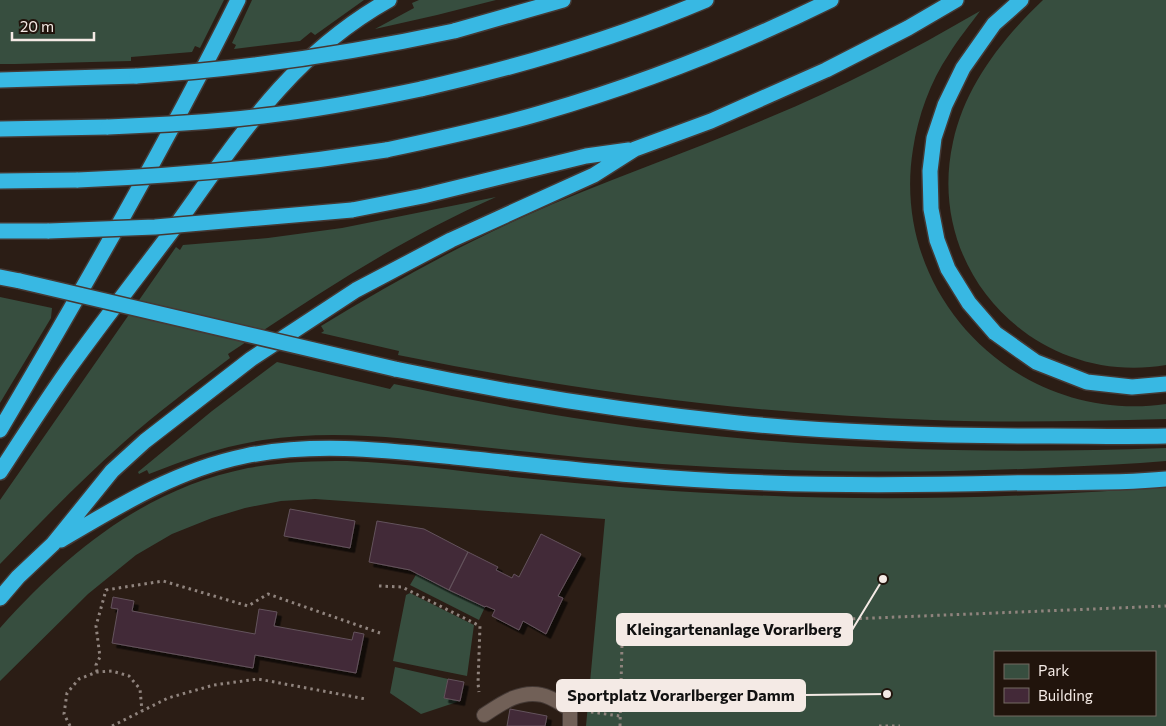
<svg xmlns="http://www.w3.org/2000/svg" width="1166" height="726" viewBox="0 0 1166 726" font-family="Commissioner,sans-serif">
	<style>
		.green { fill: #374e3f; fill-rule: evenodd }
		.building { fill: #432938; stroke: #63535c; filter: url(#shadow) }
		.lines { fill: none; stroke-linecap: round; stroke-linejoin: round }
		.service-casing { stroke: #443935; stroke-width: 16 }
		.motorway-casing { stroke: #443935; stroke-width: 18 }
		.path { stroke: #90847e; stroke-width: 3; stroke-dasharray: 2.5 4; stroke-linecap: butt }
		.service { stroke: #716057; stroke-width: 14 }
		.motorway { stroke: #38b8e3; stroke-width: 15 }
		.motorway-bridge-casing { stroke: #443935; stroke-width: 18; stroke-linecap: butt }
		.motorway-bridge { stroke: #38b8e3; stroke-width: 15 }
		.leader { fill: none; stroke: #f4eae5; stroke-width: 2 }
		.callout-dot { fill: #f4eae5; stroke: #21140c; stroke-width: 2 }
		.callout { fill: #f4eae5; stroke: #f4eae5; stroke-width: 2 }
		.callout-label { font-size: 16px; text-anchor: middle; font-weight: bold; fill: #111 }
	</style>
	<defs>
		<filter id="shadow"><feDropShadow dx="4.5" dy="4.5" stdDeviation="0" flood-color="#0009"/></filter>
	</defs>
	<rect width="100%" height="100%" fill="#2b1d15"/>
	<path class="green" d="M 0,0 L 224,0 L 200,48 L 195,46 L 192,52 L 131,57 L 131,61 L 15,64 L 0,64 Z
		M 252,0 L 364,0 L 315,35 L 311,32 L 300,41 L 234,49 L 236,45 L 232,43 Z
		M 419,0 L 496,0 L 437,15 L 375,29 L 414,8 L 412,3 Z
		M 1043,0 L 1166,0 L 1166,365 C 1036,387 924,272 953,142 C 965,86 1002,39 1043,0 Z
		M 980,11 C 970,25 958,39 949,54 C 930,82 918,116 913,149 C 889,297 1019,425 1166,404 L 1166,419 C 1088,421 1011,423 933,420 C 753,414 575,391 398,355 L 399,351 L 321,333 L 324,331 L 321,326 C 386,286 453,249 523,217 C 603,181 687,153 768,118 C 841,88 911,51 980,11 Z
		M 496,197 C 400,239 314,296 228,354 L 230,358 C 194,385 157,413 123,443 C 80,481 40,523 0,564 L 0,500 L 176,247 L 180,250 L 183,245 L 268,238 L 342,228 Z
		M 0,297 L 52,308 L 51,318 L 0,403 Z
		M 277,362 L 390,389 L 394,384 C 460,398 527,411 594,421 C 783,449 975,455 1166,448 L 1166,461 C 1132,464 1098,465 1063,467 C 929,474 796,473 662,464 C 599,460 536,453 473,446 C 403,438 333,429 263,440 C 223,446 186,459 149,474 L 147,470 L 139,474 L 138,472 L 212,411 Z
		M 347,461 C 406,463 465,472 523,478 C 592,485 660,491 729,494 C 875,502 1021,498 1166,487 L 1166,726 L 586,726 L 605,519 L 315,499 L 281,501 L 245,508 L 212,518 L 172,534 L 136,555 L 88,594 L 0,681 L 0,628 C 69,551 145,489 248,468 C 281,462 314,461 347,461 ZM 995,652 L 1155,652 L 1155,715 L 995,715 Z
		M 417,573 L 485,607 L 479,620 L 410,585 Z
		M 410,593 L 474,625 L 467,676 L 393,661 L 406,595 Z
		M 395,667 L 448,679 L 444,698 L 460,701 L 421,714 L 390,693 Z"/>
	<path class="building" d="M 290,509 L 355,521 L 350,548 L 284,536 Z
		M 377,521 L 424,529 L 468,552 L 449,590 L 410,570 L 369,562 Z
		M 541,534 L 581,554 L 558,596 L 563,598 L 546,634 L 523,621 L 519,630 L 492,616 L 495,610 L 486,606 L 485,607 L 449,590 L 468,552 L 498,567 L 496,570 L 512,578 L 514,574 L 519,577 Z
		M 113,597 L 134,601 L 132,611 L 255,634 L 259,609 L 277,612 L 274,626 L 352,640 L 354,632 L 364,634 L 356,673 L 255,655 L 253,668 L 112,643 L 118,609 L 111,608 Z
		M 448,679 L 464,682 L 460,701 L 444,698 Z
		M 510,709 L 547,716 L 545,726 L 507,726 Z"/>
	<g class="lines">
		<defs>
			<path id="service" d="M 484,715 C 502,703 520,690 542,695 C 552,697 562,705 570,709 L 570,726"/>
			<path id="motorway" d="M 1021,0 L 994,24 L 963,68 L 945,105 L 934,138 L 930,171 L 931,209 L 937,240 L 948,269 L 969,303 L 995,333 L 1036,362 L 1087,382 L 1132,387 L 1166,384
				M 454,31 L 563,0
				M 0,80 L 137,76
				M 421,89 C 518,67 614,39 706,0
				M 0,129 L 108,127
				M 386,150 C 438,139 490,128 541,113 C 641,84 738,46 831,0
				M 0,181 L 78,180
				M 352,210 L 423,196 L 586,156 L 629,150
				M 0,231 L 49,231
				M 0,277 L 20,281
				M 395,369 C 508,393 622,411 738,423 C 841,433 945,436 1049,436 C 1088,436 1127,437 1166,436
				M 0,430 C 83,289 165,147 238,0
				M 0,472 C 22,438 44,404 67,371 C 100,325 135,280 169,235 C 235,144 287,57 389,0
				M 61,540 C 120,505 177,470 245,456 C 314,442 384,450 454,457 C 514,463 574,470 634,475 C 758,486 883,486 1008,483 C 1060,482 1114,484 1166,479
				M 0,598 L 18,577 L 53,544 L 112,471 L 145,441 L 251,359 L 356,290 L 451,240 L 594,175 L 635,149 L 711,121 L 826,70 L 908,28 L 956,0"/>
		</defs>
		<use href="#service" class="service-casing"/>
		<use href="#motorway" class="motorway-casing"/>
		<path class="path" d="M 379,586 L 402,587 L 480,626 L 478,683 L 479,692
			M 97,672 L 96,665 L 100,657 L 96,626 L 106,590 L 163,581 L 248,606 L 268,594 L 380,633
			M 591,712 L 620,716
			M 70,726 L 64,714 L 67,693 L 79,679 L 97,672 L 112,671 L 129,676 L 140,689 L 142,711
			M 112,726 L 168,698 L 214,685 L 258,679 L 366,699
			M 620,726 L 622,644 L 627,631 L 638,622 L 824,620 L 1166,606
			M 879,726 L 900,726"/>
		<use href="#service" class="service"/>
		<use href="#motorway" class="motorway"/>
		<defs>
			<path id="motorway-bridge" d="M 137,76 C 246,69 347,54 454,31
				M 108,127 C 160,125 212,122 263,116 C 316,110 369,100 421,89
				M 78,180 C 181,176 283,166 386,150
				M 49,231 L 155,227 L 352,210
				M 20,281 L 395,369"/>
		</defs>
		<use href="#motorway-bridge" class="motorway-bridge-casing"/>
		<use href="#motorway-bridge" class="motorway-bridge"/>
	</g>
	<path class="leader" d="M883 579L852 630M887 694L805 695"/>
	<g class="callout-dot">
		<circle cx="883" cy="579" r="5"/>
		<circle cx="887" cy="694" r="5"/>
	</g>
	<g class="callout">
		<rect x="617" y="614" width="235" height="31" rx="5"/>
		<rect x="557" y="680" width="248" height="31" rx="5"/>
	</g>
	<g class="callout-label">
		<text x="734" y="635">Kleingartenanlage Vorarlberg</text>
		<text x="681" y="701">Sportplatz Vorarlberger Damm</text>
	</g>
	<rect x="994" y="651" width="162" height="65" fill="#21140c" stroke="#756a63"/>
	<rect x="1004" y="664" width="25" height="15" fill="#374e3f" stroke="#756a63"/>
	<text x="1038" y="676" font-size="15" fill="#f4eae5">Park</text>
	<rect x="1004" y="688" width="25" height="15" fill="#432938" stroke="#756a63"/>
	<text x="1038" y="701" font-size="15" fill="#f4eae5">Building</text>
	<path d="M12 32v8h82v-8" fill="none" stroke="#f4eae5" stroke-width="2.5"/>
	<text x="20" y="32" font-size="15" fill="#f4eae5" stroke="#21140c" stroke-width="4" paint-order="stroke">20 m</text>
</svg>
